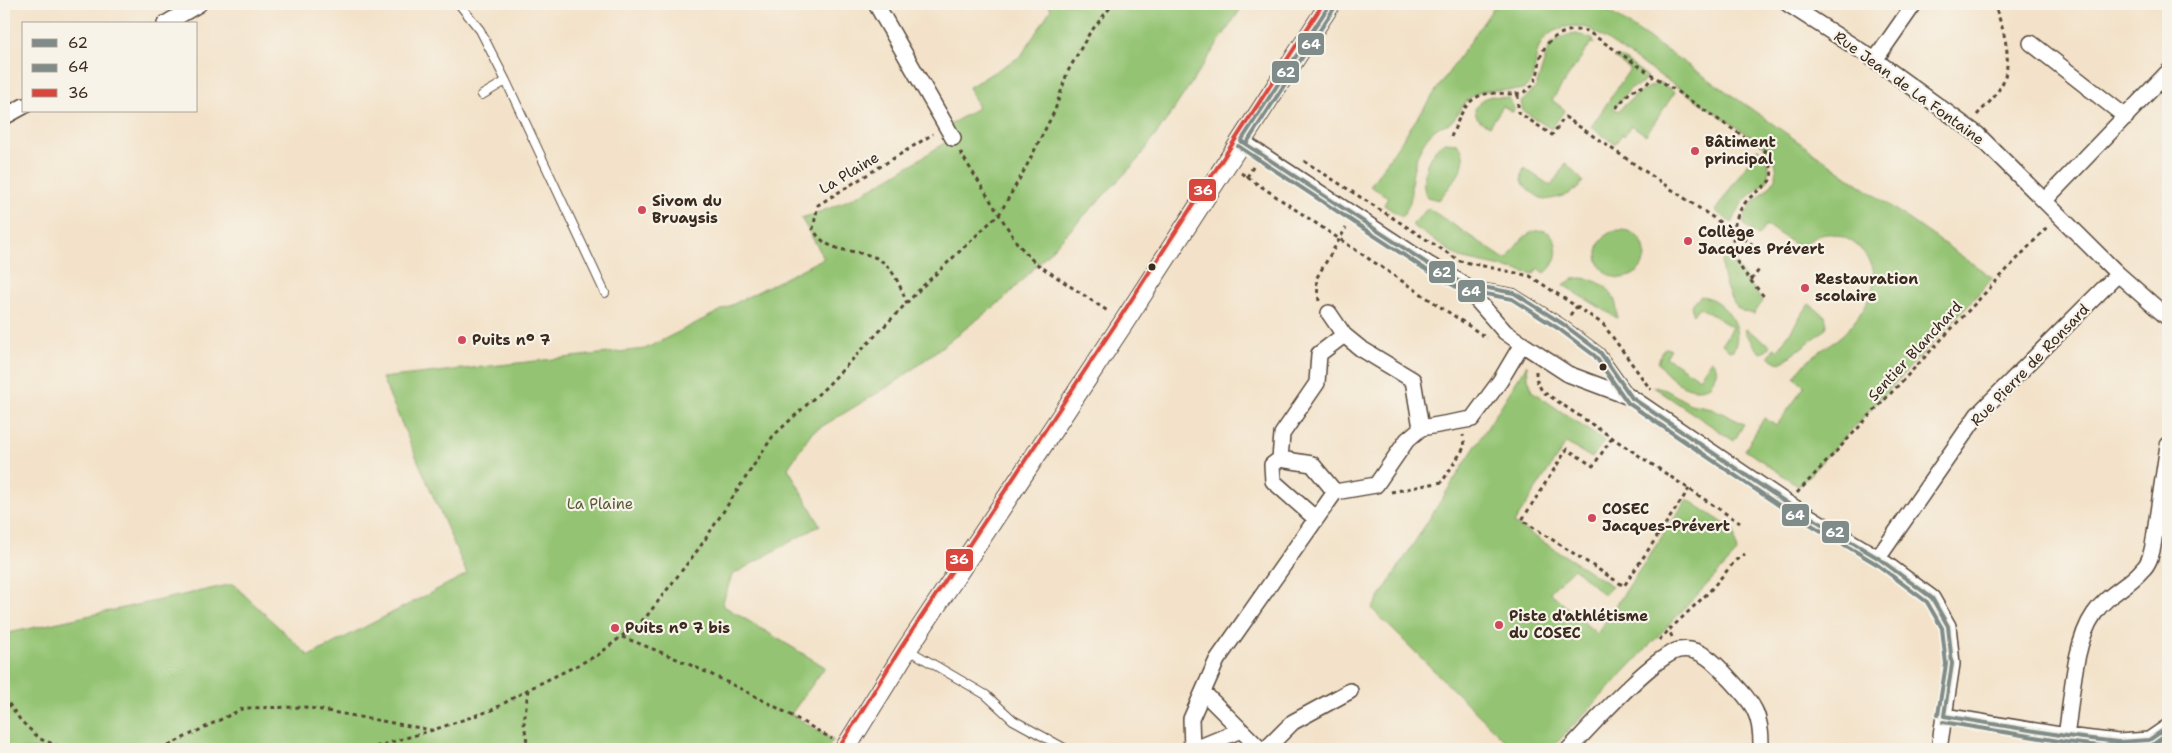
<svg xmlns="http://www.w3.org/2000/svg" width="2172" height="753" viewBox="0 0 2172 753" font-family="'Shantell Sans',sans-serif">
	<style>
		.green { fill: #94c473; stroke: #687748 }
		.lines { fill: none; stroke-linecap: round; stroke-linejoin: round }
		.lane-casing { stroke: #574638; stroke-width: 10 }
		.street-casing { stroke: #574638; stroke-width: 18 }
		.secondary-casing { stroke: #574638; stroke-width: 22 }
		.path { stroke: #574638; stroke-width: 3; stroke-dasharray: 4 4; stroke-linecap: butt }
		.lane { stroke: #fff; stroke-width: 8 }
		.street { stroke: #fff; stroke-width: 15 }
		.secondary { stroke: #fff; stroke-width: 20 }
		.bus-1-casing { stroke: #f7f3e8; stroke-width: 8 }
		.bus-2-casing { stroke: #f7f3e8; stroke-width: 8 }
		.bus-3-casing { stroke: #f7f3e8; stroke-width: 8 }
		.bus-1 { stroke: #808c89; stroke-width: 4 }
		.bus-2 { stroke: #808c89; stroke-width: 4 }
		.bus-3 { stroke: #d9463e; stroke-width: 4 }
		.poi-dot { fill: #d1495b; stroke: #f7f3e8; stroke-width: 2 }
		.bus-dot { fill: #3b2a1e; stroke: #f7f3e8; stroke-width: 2 }
		.labels { text-anchor: middle; dominant-baseline: central; stroke-width: 4.5; stroke-linejoin: round; paint-order: stroke }
		.street-label { font-size: 15px; fill: #3b2a1e; stroke: #f7f3e8 }
		.poi-label { font-size: 15px; font-weight: bold; fill: #3b2a1e; stroke: #f7f3e8; text-anchor: start }
		.park-label { font-size: 15px; fill: #565838; stroke: #f7f3e8 }
		.line-badge { stroke: #f7f3e8; stroke-width: 2 }
		.badge-label { font-size: 14px; text-anchor: middle; font-weight: bold; fill: #fff }
	</style>
	<rect width="100%" height="100%" fill="#f7f3e8"/>
	<filter id="ink" filterUnits="userSpaceOnUse"><feTurbulence type="fractalNoise" baseFrequency=".02" numOctaves="2"/><feDisplacementMap in="SourceGraphic" scale="10" xChannelSelector="R" yChannelSelector="G"/><feConvolveMatrix kernelMatrix="1 2 1 2 8 2 1 2 1" color-interpolation-filters="sRGB"/></filter>
	<filter id="wash" filterUnits="userSpaceOnUse"><feTurbulence type="fractalNoise" baseFrequency=".0096" numOctaves="4" result="noise"/><feDisplacementMap in="SourceGraphic" scale="20" xChannelSelector="R" yChannelSelector="G"/><feGaussianBlur stdDeviation="1.12" result="paint"/><feColorMatrix in="noise" values="0 0 0 0 0 0 0 0 0 0 0 0 0 0 0 0 0 1.4 0 .05"/><feComposite in="paint" operator="in"/></filter>
	<g filter="url(#wash)">
		<rect width="100%" height="100%" fill="#f3e2c9"/>
		<path class="green" d="M 1048,4 L 1244,4 L 1168,118 L 1136,162 L 1004,299 L 896,382 L 811,433 L 788,468 L 820,525 L 732,575 L 722,605 L 825,667 L 791,714 L 833,740 L 827,749 L 4,749 L 4,634 L 233,584 L 309,656 L 467,574 L 382,378 L 645,349 L 824,258 L 801,218 C 857,202 904,169 952,138 L 947,126 L 978,108 L 969,87 L 1021,56 L 1051,9 Z
			M 1496,4 L 1598,4 L 1720,87 L 1993,278 L 1799,486 L 1745,450 L 1764,418 L 1777,425 L 1805,386 L 1794,378 C 1808,355 1824,351 1842,335 C 1859,319 1884,285 1870,261 C 1861,248 1853,240 1838,235 C 1823,231 1811,238 1800,248 L 1766,225 L 1758,236 L 1744,225 C 1741,191 1804,189 1762,144 L 1592,30 C 1573,21 1545,28 1538,50 C 1534,62 1537,75 1527,86 C 1518,96 1489,83 1470,98 C 1462,104 1458,115 1451,122 C 1447,125 1441,125 1437,128 C 1422,138 1414,161 1412,178 C 1409,199 1415,197 1402,217 L 1384,205 L 1388,197 L 1370,186 Z
			M 1577,34 L 1593,39 L 1594,44 L 1591,43 L 1552,100 L 1565,110 L 1551,129 L 1523,111 L 1521,102 L 1536,87 L 1550,44 L 1567,35 Z
			M 1617,57 L 1622,58 L 1646,75 L 1642,84 L 1631,88 L 1614,108 L 1618,111 L 1637,94 L 1659,82 L 1675,92 L 1646,135 L 1631,125 L 1624,136 L 1622,134 L 1615,144 L 1591,127 L 1630,69 L 1614,58 Z
			M 1491,96 L 1509,98 L 1514,108 L 1513,112 L 1503,106 L 1490,126 C 1481,122 1475,119 1475,109 L 1483,99 Z
			M 1445,142 L 1457,143 C 1475,163 1452,182 1439,200 L 1427,197 C 1418,181 1428,150 1445,142 Z
			M 1758,148 L 1768,163 L 1769,170 L 1766,182 L 1743,201 L 1732,223 L 1715,211 Z
			M 1566,163 L 1583,181 C 1574,195 1559,198 1544,200 C 1531,192 1516,185 1524,168 L 1551,186 Z
			M 1428,208 L 1506,260 C 1513,252 1519,239 1529,234 C 1555,218 1567,257 1545,273 L 1538,268 L 1534,274 L 1460,258 L 1412,225 Z
			M1597 254a24 24 0 1 1 48 0a24 24 0 1 1-48 0Z
			M 1727,256 L 1730,257 L 1763,301 L 1754,314 C 1749,313 1743,312 1739,309 C 1729,301 1720,273 1722,261 Z
			M 1582,278 C 1605,281 1618,294 1617,318 L 1563,285 L 1573,279 Z
			M 1701,296 C 1723,298 1746,329 1733,350 L 1729,351 L 1722,344 L 1732,327 L 1699,307 L 1693,315 L 1691,305 Z
			M 1809,304 L 1825,316 L 1827,325 L 1825,330 L 1781,363 L 1776,362 L 1769,356 L 1774,348 L 1778,350 Z
			M 1746,329 L 1770,345 L 1766,351 L 1760,353 L 1745,333 Z
			M 1665,348 L 1671,349 L 1666,357 L 1699,378 L 1711,360 L 1715,364 L 1717,371 L 1710,386 C 1690,396 1669,379 1658,363 L 1661,353 Z
			M 1527,365 L 1528,378 L 1533,392 L 1604,441 L 1592,458 L 1566,443 L 1514,523 L 1612,586 L 1604,595 L 1574,568 L 1550,592 L 1597,634 L 1687,499 L 1734,530 L 1737,553 L 1551,749 L 1513,749 L 1372,609 Z
			M 1652,386 L 1666,390 L 1690,404 L 1712,408 L 1744,424 L 1734,441 Z"/>
	</g>
	<g filter="url(#ink)">
		<g class="lines">
			<defs>
				<path id="lane" d="M 459,4 L 480,30 L 506,81 L 482,95
					M 506,81 L 605,293
					M 1464,284 L 1514,293 L 1563,324 L 1600,352 L 1630,394
					M 907,649 L 986,695 L 1013,720 L 1066,749"/>
				<path id="street" d="M 876,4 L 953,138
					M 1788,4 L 1875,60 L 1977,134 L 2118,274 L 2168,318
					M 165,24 L 199,4
					M 2031,43 L 2126,117
					M 1875,60 L 1914,4
					M 4,117 L 24,106
					M 1241,141 L 1428,264 L 1462,283 L 1505,332 L 1522,344 L 1568,374 L 1632,398 L 1787,503 L 1878,558 L 1932,598 L 1948,626 L 1952,664 L 1939,749
					M 2045,200 L 2168,72
					M 1329,313 L 1344,335 L 1360,348 L 1413,380 L 1421,428
					M 1280,459 L 1282,434 L 1317,383 L 1319,354 L 1344,335
					M 1316,519 L 1273,481 L 1272,465 L 1280,459 L 1312,464 L 1335,492
					M 1878,558 L 1978,414 L 2118,274
					M 1203,692 L 1260,749
					M 1944,716 L 2066,736 L 2118,742 L 2149,740 L 2168,727
					M 2066,736 C 2072,700 2073,644 2094,614 C 2107,594 2128,587 2142,570 C 2149,564 2151,555 2153,546 L 2168,445
					M 1192,749 L 1191,719 L 1217,660 L 1335,492 L 1376,485 L 1407,440 L 1421,428 L 1472,419 L 1500,381 L 1522,344
					M 1195,749 L 1241,730
					M 1266,749 L 1293,722 L 1350,691
					M 1569,749 C 1589,728 1653,656 1679,650 C 1701,646 1717,665 1730,679 C 1753,704 1762,713 1761,749"/>
				<path id="secondary" d="M 845,749 L 907,649 L 1124,322 L 1330,4"/>
			</defs>
			<use href="#lane" class="lane-casing"/>
			<use href="#street" class="street-casing"/>
			<use href="#secondary" class="secondary-casing"/>
			<path class="path" d="M 1518,95 L 1518,112 L 1552,135 L 1565,117 L 1752,244
				M 1616,108 L 1631,91 L 1646,85 L 1654,75
				M 1977,115 C 1984,107 1993,100 1998,91 C 2016,65 2004,30 1994,4
				M 1451,137 C 1455,128 1459,117 1464,109 C 1485,79 1513,104 1530,88 C 1539,79 1538,67 1541,56 C 1547,36 1568,27 1587,31 L 1765,151 C 1782,188 1763,181 1745,203 C 1737,213 1733,227 1733,239 C 1733,245 1732,253 1735,258 C 1742,272 1755,285 1765,298
				M 960,152 L 1017,243 L 1034,262 L 1109,312
				M 1304,161 L 1460,261 L 1530,276 L 1603,324 L 1651,390
				M 1241,173 L 1487,338
				M 1247,177 L 1253,167
				M 1751,280 L 1759,270
				M 1319,301 L 1316,279 L 1346,228
				M 907,304 C 901,288 892,263 874,257 C 851,248 827,254 813,229 L 818,205 L 933,134
				M 1570,315 L 1578,305
				M 1536,371 L 1536,379 L 1542,391 L 1740,523
				M 1612,438 L 1593,466 L 1567,449 L 1522,520 L 1624,586 L 1689,489
				M 1391,492 L 1442,482 L 1465,446 L 1463,435
				M 1797,493 L 2048,226
				M 622,637 C 695,664 765,699 832,739
				M 1672,637 L 1669,630 L 1708,593 L 1736,560 L 1745,554
				M 1659,640 L 1669,630
				M 4,697 L 21,721 L 40,739 L 67,749
				M 161,749 L 244,708 L 305,707 L 431,730
				M 368,749 L 433,730 L 492,710 L 529,689 L 598,655 L 646,617 L 700,547 L 773,436 L 827,386 L 922,287 L 1000,213 L 1025,169 L 1055,110 L 1067,73 L 1089,34 L 1113,4
				M 528,749 L 524,723 L 528,690"/>
			<use href="#lane" class="lane"/>
			<use href="#street" class="street"/>
			<use href="#secondary" class="secondary"/>
			<defs>
				<path id="bus-1" d="M 1241,141 L 1428,264 L 1462,283 L 1514,293 L 1563,324 L 1600,352 L 1632,398 L 1787,503 L 1878,558 L 1932,598 L 1948,626 L 1952,664 L 1944,716
					M 1241,141 L 1330,4
					M 1944,716 L 2066,736 L 2118,742 L 2149,740 L 2168,727"/>
				<path id="bus-2" d="M 1246,144 L 1335,7
					M 1238,146 L 1425,269 L 1460,289 L 1512,299 L 1559,329 L 1595,356 L 1628,403 L 1783,508 L 1875,563 L 1927,602 L 1942,628 L 1946,664 L 1938,715
					M 1943,722 L 2065,742 L 2118,748 L 2151,746 L 2168,734"/>
				<path id="bus-3" d="M 840,746 L 902,646 L 1119,319 L 1323,4"/>
			</defs>
			<use href="#bus-1" class="bus-1-casing"/>
			<use href="#bus-2" class="bus-2-casing"/>
			<use href="#bus-3" class="bus-3-casing"/>
			<use href="#bus-1" class="bus-1"/>
			<use href="#bus-2" class="bus-2"/>
			<use href="#bus-3" class="bus-3"/>
		</g>
	</g>
	<g class="poi-dot">
		<circle cx="1695" cy="151" r="5"/>
		<circle cx="642" cy="210" r="5"/>
		<circle cx="1688" cy="241" r="5"/>
		<circle cx="1805" cy="288" r="5"/>
		<circle cx="462" cy="340" r="5"/>
		<circle cx="1592" cy="518" r="5"/>
		<circle cx="1499" cy="625" r="5"/>
		<circle cx="615" cy="628" r="5"/>
	</g>
	<g class="bus-dot">
		<circle cx="1152" cy="267" r="4.5"/>
		<circle cx="1603" cy="367" r="4.5"/>
	</g>
	<g class="labels">
		<g class="street-label">
			<text transform="translate(1909 88) rotate(36)">Rue Jean de La Fontaine</text>
			<text transform="translate(849 173) rotate(-31)">La Plaine</text>
			<text transform="translate(1915 351) rotate(-47)">Sentier Blanchard</text>
			<text transform="translate(2030 365) rotate(-46)">Rue Pierre de Ronsard</text>
		</g>
		<g class="poi-label">
			<text x="1705" y="142">Bâtiment<tspan x="1705" dy="17">principal</tspan></text>
			<text x="652" y="201">Sivom du<tspan x="652" dy="17">Bruaysis</tspan></text>
			<text x="1698" y="232">Collège<tspan x="1698" dy="17">Jacques Prévert</tspan></text>
			<text x="1815" y="279">Restauration<tspan x="1815" dy="17">scolaire</tspan></text>
			<text x="472" y="340">Puits n° 7</text>
			<text x="1602" y="509">COSEC<tspan x="1602" dy="17">Jacques-Prévert</tspan></text>
			<text x="1509" y="616">Piste d'athlétisme<tspan x="1509" dy="17">du COSEC</tspan></text>
			<text x="625" y="628">Puits n° 7 bis</text>
		</g>
		<g class="park-label">
			<text x="600" y="504">La Plaine</text>
		</g>
	</g>
	<g class="line-badge">
		<rect x="1297" y="32" width="28" height="24" rx="5" fill="#808c89"/>
		<rect x="1271" y="60" width="29" height="24" rx="5" fill="#808c89"/>
		<rect x="1188" y="178" width="29" height="24" rx="5" fill="#d9463e"/>
		<rect x="1428" y="260" width="28" height="24" rx="5" fill="#808c89"/>
		<rect x="1457" y="279" width="29" height="24" rx="5" fill="#808c89"/>
		<rect x="1781" y="503" width="29" height="24" rx="5" fill="#808c89"/>
		<rect x="1821" y="520" width="29" height="24" rx="5" fill="#808c89"/>
		<rect x="945" y="548" width="29" height="24" rx="5" fill="#d9463e"/>
	</g>
	<g class="badge-label">
		<text x="1311" y="49">64</text>
		<text x="1286" y="77">62</text>
		<text x="1203" y="195">36</text>
		<text x="1442" y="277">62</text>
		<text x="1471" y="296">64</text>
		<text x="1795" y="520">64</text>
		<text x="1835" y="537">62</text>
		<text x="959" y="564">36</text>
	</g>
	<rect width="2172" height="753" fill="none" stroke="#f7f3e8" stroke-width="20"/>
	<rect x="22" y="22" width="175" height="90" fill="#f7f3e8" stroke="#aca397"/>
	<rect x="32" y="39" width="25" height="8" fill="#808c89" stroke="#aca397"/>
	<text x="68" y="48" font-size="15" fill="#3b2a1e">62</text>
	<rect x="32" y="64" width="25" height="8" fill="#808c89" stroke="#aca397"/>
	<text x="68" y="72" font-size="15" fill="#3b2a1e">64</text>
	<rect x="32" y="89" width="25" height="8" fill="#d9463e" stroke="#aca397"/>
	<text x="68" y="98" font-size="15" fill="#3b2a1e">36</text>
</svg>
